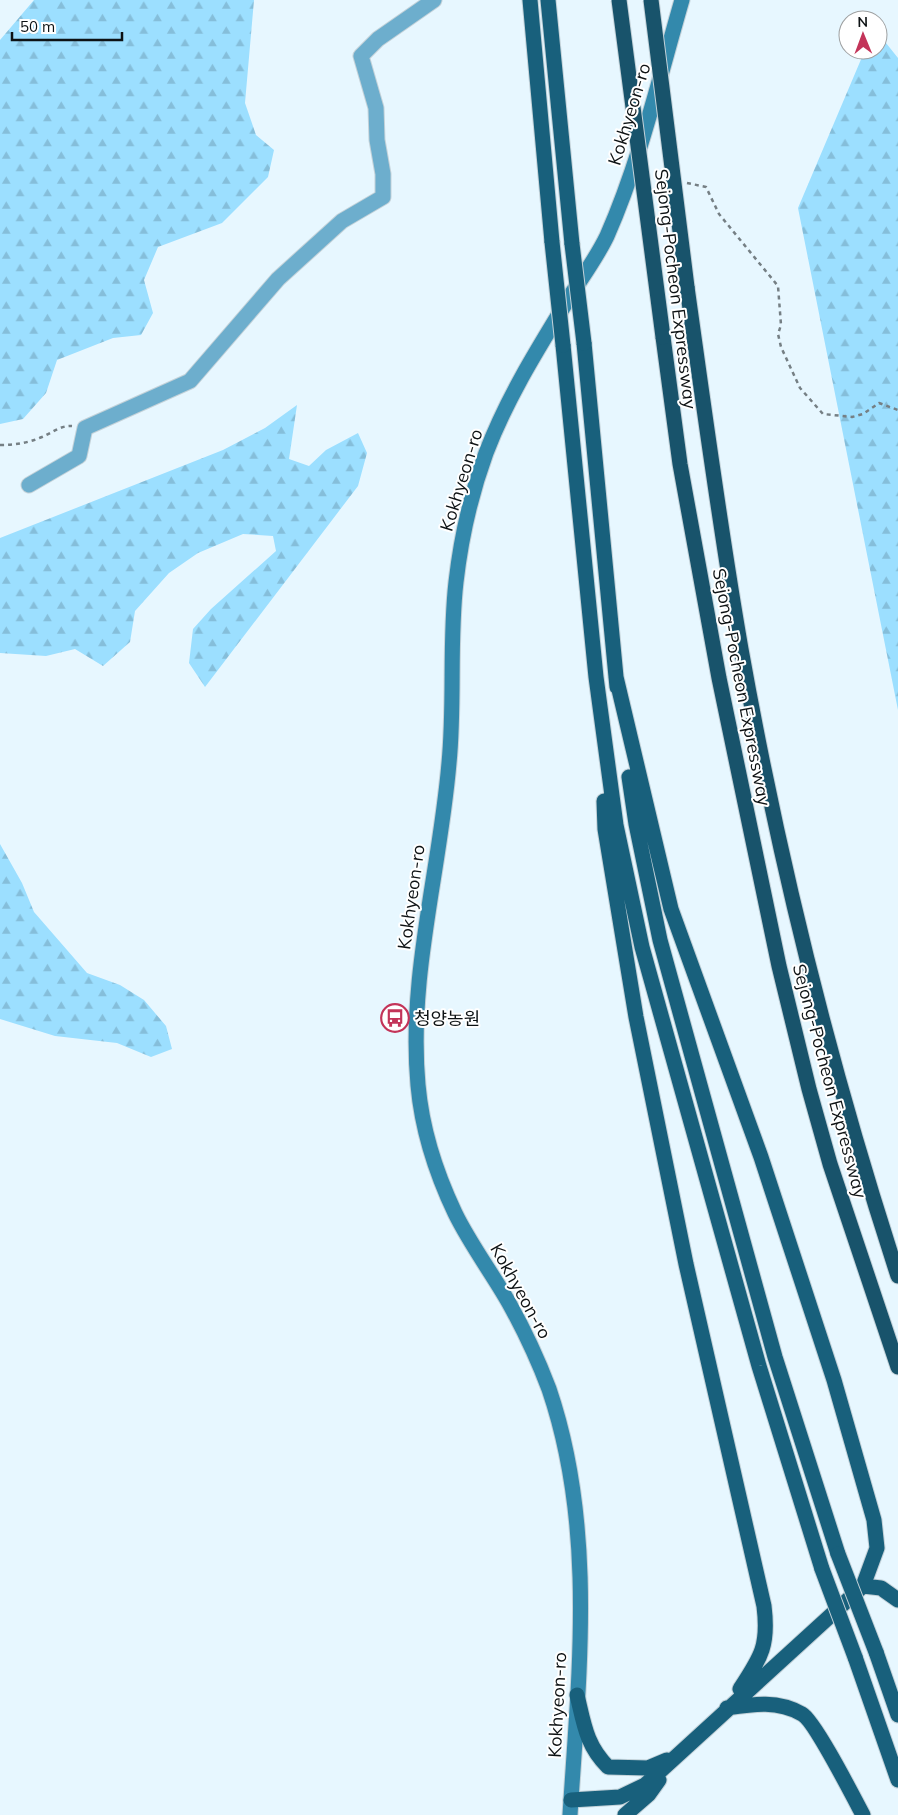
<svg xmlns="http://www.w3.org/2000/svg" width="898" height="1815" viewBox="0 0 898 1815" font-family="Mulish,'Noto Sans KR',sans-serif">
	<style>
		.forest { fill: url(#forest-firs) }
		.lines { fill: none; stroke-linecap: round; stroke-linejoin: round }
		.minor-casing { stroke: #c4d2d9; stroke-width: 17 }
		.secondary-casing { stroke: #c4d2d9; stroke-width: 17 }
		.trunk-casing { stroke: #c4d2d9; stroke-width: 17 }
		.motorway-casing { stroke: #c4d2d9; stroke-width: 17 }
		.path { stroke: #757f84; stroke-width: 2.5; stroke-dasharray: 4 4; stroke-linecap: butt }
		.minor { stroke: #6daecd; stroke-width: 15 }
		.secondary { stroke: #3389ac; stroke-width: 15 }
		.trunk { stroke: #18607c; stroke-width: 15 }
		.motorway { stroke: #18536b; stroke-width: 15 }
		.trunk-bridge-casing { stroke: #c4d2d9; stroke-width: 17; stroke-linecap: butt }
		.motorway-bridge-casing { stroke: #c4d2d9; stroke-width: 17; stroke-linecap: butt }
		.trunk-bridge { stroke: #18607c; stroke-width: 15 }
		.motorway-bridge { stroke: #18536b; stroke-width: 15 }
		.labels { text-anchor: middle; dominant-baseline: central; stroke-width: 4; stroke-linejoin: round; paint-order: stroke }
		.street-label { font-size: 18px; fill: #0d1214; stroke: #fff }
		.poi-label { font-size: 18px; fill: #0d1214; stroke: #fff; text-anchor: start }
	</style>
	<defs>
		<pattern id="forest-firs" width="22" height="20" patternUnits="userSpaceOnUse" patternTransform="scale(1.25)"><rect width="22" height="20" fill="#9cdfff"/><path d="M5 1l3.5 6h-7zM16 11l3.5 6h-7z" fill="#85beda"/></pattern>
	</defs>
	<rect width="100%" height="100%" fill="#e7f7ff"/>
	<path class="forest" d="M 34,0 L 254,0 L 245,103 L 256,135 L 274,150 L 268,177 L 222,223 L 158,247 L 144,280 L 153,313 L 141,335 L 113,338 L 57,360 L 46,393 L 23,419 L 0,424 L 0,40 Z
		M 878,33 L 898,58 L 898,710 L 798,208 L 865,50 L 878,50 Z
		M 297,405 L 289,459 L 309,466 L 326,450 L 358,433 L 367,453 L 358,486 L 205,687 L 189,663 L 193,629 L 211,609 L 276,551 L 273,536 L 243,534 L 198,553 L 169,573 L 135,611 L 130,642 L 103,666 L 75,649 L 46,656 L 0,653 L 0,538 L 223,450 L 265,428 Z
		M 0,844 L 22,883 L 34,912 L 87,973 L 120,985 L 144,1000 L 166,1026 L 172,1049 L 151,1057 L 117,1043 L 55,1036 L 0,1019 Z"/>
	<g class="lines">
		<defs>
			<path id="minor" d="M 29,485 L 79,456 L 85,428 L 190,381 L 278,279 L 342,221 L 383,197 L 383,174 L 377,140 L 376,108 L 361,56 L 378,39 L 434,0"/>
			<path id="secondary" d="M 570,1815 C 579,1673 596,1527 549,1389 C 538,1360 524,1330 509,1303 C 492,1273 470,1244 455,1213 C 436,1173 422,1130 418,1085 C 408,976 440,871 449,763 C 455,703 449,642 456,582 C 461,538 471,494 486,453 C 507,398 537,350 567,301 C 580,280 596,259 607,236 C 640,161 659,79 682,0"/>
			<path id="trunk" d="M 530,0 L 552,242
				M 548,0 L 572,244
				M 584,343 L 617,687
				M 563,345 L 596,677 L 616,825 L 642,947 L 759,1366 L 822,1569
				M 629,777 L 636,824 L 660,940 L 775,1357 L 838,1554
				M 604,801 L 605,829 L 636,1017 L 686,1264 L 764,1606 C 769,1646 761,1657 740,1689
				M 863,1586 L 881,1588 L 898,1600
				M 876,1652 L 898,1715
				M 855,1657 L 898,1780
				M 577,1695 C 584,1724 586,1745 608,1767 L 648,1768 L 667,1760
				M 727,1708 C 753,1704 778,1700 802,1714 C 814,1720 854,1798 863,1815
				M 571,1800 L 620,1797 L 645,1785 L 863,1586 L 877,1548 L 874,1520 L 834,1380 L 761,1157 L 671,909 L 616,677
				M 625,1815 L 649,1794 L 659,1780"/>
			<path id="motorway" d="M 687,287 C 704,408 720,529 741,649 C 779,862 831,1071 898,1276
				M 663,337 L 680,464 L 719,678 L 779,966 L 809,1089 L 830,1164 L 898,1367"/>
		</defs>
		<use href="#minor" class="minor-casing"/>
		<use href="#secondary" class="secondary-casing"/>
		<use href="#trunk" class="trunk-casing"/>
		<use href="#motorway" class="motorway-casing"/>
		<path class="path" d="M 687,183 L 706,187 L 719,214 L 778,286 L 781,325 L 778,334 L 781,347 L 800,388 L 823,414 L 852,417 L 863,414 L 879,403 L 898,410
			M 0,445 C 15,445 28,443 42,437 C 52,433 61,425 72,426"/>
		<use href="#minor" class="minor"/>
		<use href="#secondary" class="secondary"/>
		<use href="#trunk" class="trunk"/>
		<use href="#motorway" class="motorway"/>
		<defs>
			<path id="trunk-bridge" d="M 552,242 L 563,345
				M 572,244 L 584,343
				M 838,1554 L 876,1652
				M 822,1569 L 855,1657"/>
			<path id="motorway-bridge" d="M 619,0 L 663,337
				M 651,0 L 687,287"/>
		</defs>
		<use href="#trunk-bridge" class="trunk-bridge-casing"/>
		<use href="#motorway-bridge" class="motorway-bridge-casing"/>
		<use href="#trunk-bridge" class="trunk-bridge"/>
		<use href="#motorway-bridge" class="motorway-bridge"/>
	</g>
	<defs>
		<symbol id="bus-ring" viewBox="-11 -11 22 22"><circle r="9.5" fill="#fff" stroke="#c33459" stroke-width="1.5"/><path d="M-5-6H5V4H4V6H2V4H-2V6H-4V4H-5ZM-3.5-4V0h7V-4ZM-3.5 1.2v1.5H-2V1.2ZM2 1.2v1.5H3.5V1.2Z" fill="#c33459"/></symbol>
	</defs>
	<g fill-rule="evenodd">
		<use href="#bus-ring" x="379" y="1002" width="32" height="32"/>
	</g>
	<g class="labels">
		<g class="street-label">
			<text transform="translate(629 114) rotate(-73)">Kokhyeon-ro</text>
			<text transform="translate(676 289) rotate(83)">Sejong-Pocheon Expressway</text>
			<text transform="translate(461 480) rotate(-73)">Kokhyeon-ro</text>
			<text transform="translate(742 687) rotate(79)">Sejong-Pocheon Expressway</text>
			<text transform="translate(411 897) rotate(-82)">Kokhyeon-ro</text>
			<text transform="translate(830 1081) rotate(75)">Sejong-Pocheon Expressway</text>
			<text transform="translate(521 1291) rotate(61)">Kokhyeon-ro</text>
			<text transform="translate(557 1705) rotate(-87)">Kokhyeon-ro</text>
		</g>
		<g class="poi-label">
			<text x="414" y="1018">청양농원</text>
		</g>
	</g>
	<g transform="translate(863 35) rotate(359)"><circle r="24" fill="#ffffff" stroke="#9ea0a1"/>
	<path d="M0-4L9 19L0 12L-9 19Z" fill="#c33459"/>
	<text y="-8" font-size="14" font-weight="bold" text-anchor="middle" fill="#0d1214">N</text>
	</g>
	<path d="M12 32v8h110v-8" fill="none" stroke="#0d1214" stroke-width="2.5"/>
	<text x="20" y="32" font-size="15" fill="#0d1214" stroke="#ffffff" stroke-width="4" paint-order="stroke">50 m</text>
</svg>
